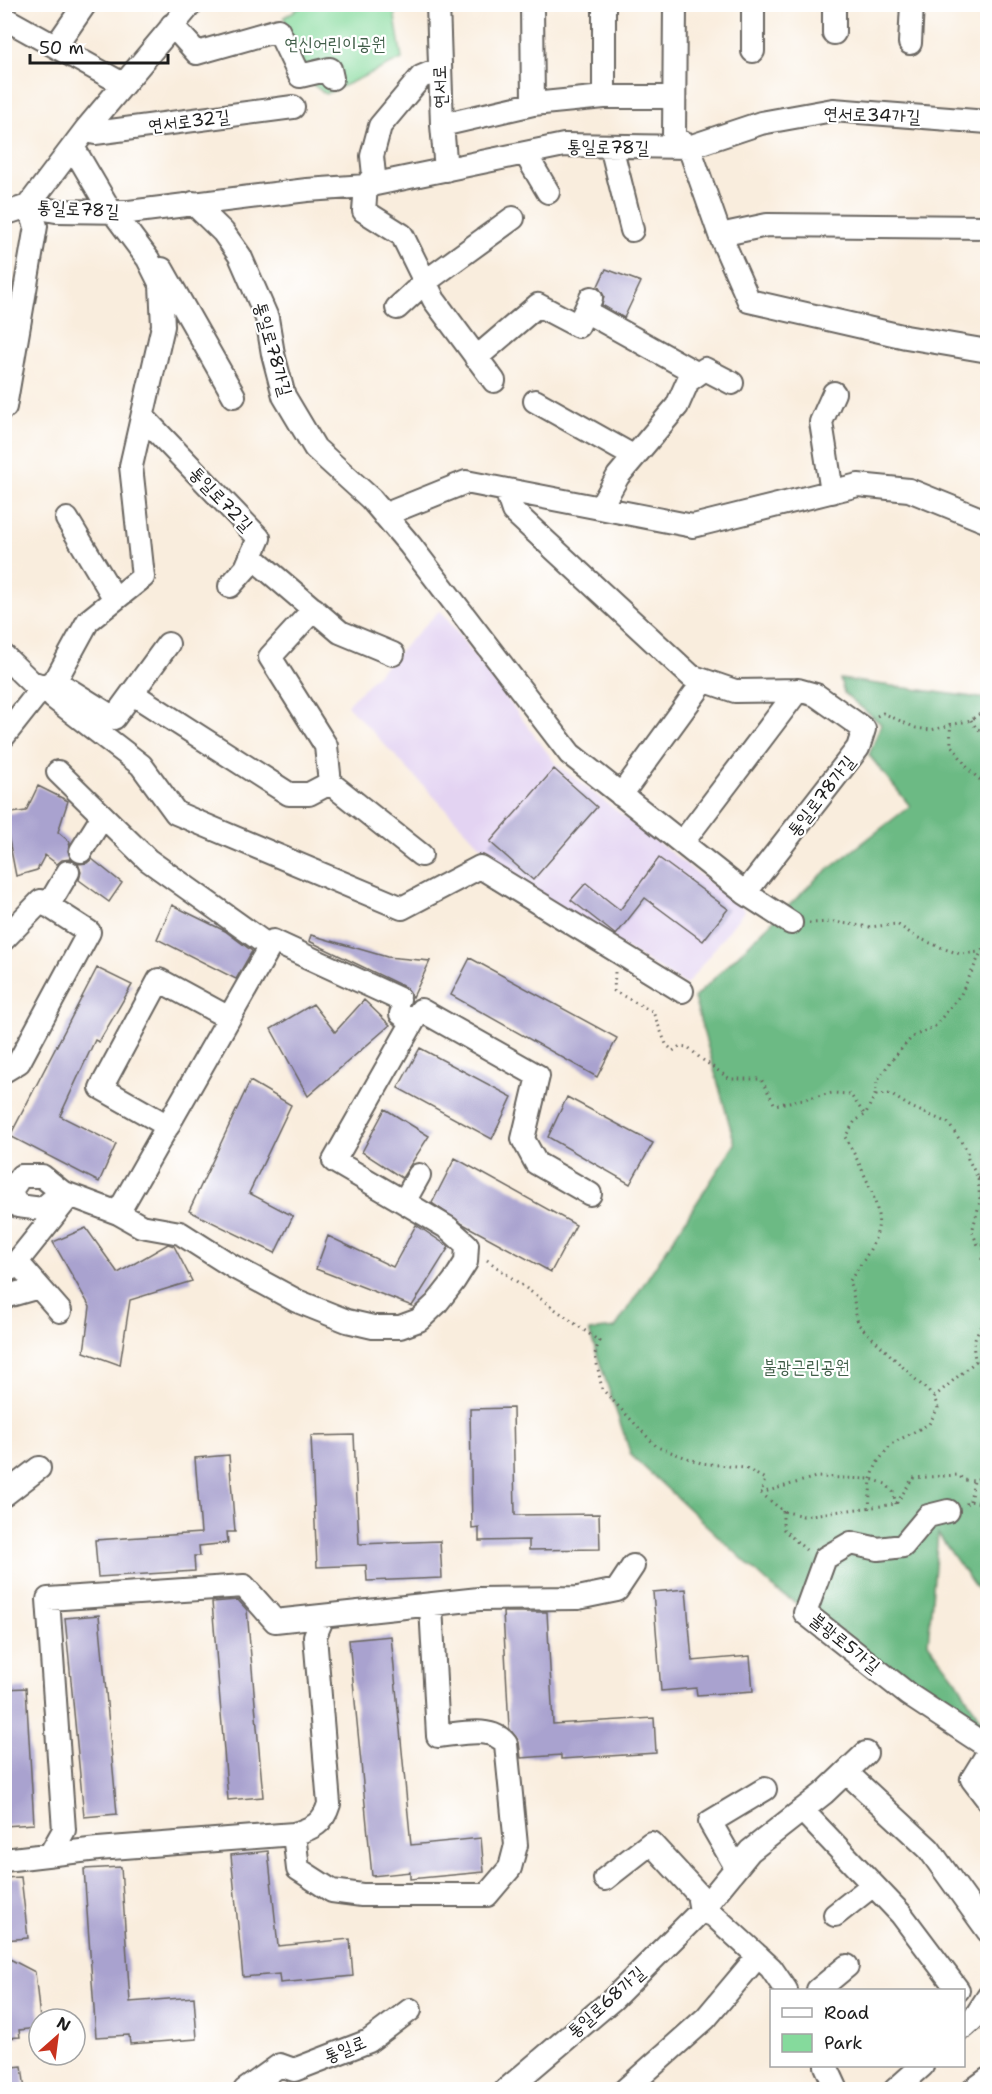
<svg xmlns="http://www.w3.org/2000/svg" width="992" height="2094" viewBox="0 0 992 2094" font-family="'Shantell Sans','Poor Story',sans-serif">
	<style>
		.built { fill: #e3d3f2 }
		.green { fill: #85da9c; stroke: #507b5c; stroke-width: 1.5 }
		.forest { fill: #6cba84; stroke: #446b50; stroke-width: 1.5 }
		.building { fill: #a9a2cf }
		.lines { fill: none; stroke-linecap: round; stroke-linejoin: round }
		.minor-casing { stroke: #696560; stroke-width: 26 }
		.path { stroke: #696560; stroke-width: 3; stroke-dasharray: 1.5 4.5; stroke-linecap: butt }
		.minor { stroke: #fff; stroke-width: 22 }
		.labels { text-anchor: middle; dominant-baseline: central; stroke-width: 4.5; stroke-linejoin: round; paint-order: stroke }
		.park-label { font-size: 18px; fill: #415e49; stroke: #fff }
		.street-label { font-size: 18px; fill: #1c1c1c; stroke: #fff }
	</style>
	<rect width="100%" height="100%" fill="#fff"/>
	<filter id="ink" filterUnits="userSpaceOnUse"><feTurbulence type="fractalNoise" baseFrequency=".0167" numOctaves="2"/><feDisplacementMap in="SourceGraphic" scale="12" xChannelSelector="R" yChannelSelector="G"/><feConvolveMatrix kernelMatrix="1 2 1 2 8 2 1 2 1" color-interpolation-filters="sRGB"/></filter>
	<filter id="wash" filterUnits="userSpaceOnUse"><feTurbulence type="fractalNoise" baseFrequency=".008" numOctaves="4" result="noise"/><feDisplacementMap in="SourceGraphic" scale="24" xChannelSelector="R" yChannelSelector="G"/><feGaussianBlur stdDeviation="1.35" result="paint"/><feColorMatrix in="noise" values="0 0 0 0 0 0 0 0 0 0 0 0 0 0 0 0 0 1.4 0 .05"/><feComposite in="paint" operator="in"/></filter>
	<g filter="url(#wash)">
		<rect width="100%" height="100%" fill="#f9eddd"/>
		<path class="built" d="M 440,610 L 556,764 L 745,910 L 686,985 L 512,879 L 347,705 Z"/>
		<path class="green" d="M 304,5 L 393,5 L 402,59 L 326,94 L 300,76 L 284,17 Z"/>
		<path class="forest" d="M 840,679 L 987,699 L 987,1594 L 976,1588 L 938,1534 L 928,1643 L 957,1681 L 987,1731 L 987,1738 L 917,1692 L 829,1622 L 779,1593 L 631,1455 L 589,1331 L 615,1328 L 735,1144 L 694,998 L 816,879 L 910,806 L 869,755 L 881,724 L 844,693 Z"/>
		<g id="blocks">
			<path class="building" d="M 606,269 L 641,282 L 624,318 L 602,305 L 604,296 L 598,286 Z
				M 554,769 L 597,807 L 533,880 L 490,842 Z
				M 38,786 L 68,801 L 58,832 L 70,842 L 68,851 L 71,859 L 62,860 L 57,864 L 45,855 L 37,870 L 16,876 L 4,814 L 26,811 Z
				M 659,858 L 728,909 L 703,941 L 645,898 L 616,935 L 571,900 L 586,883 L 620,910 Z
				M 92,859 L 122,883 L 109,902 L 79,880 L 81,872 L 78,864 L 87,863 Z
				M 172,905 L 225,931 L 252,951 L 236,979 L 157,939 Z
				M 311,935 L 387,957 L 430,961 L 413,997 L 405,987 L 309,941 Z
				M 470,958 L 617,1038 L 597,1077 L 451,995 Z
				M 97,968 L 132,985 L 99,1042 L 95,1040 L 60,1116 L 116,1144 L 99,1182 L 10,1136 Z
				M 364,1000 L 390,1025 L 308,1096 L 271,1029 L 313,1004 L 335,1032 Z
				M 420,1048 L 512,1097 L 492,1139 L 398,1088 Z
				M 250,1081 L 291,1105 L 249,1193 L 293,1216 L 275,1253 L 189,1211 Z
				M 567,1097 L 653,1143 L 630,1184 L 548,1137 Z
				M 385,1109 L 429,1136 L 402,1178 L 362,1152 Z
				M 455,1158 L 576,1225 L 551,1272 L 463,1224 L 432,1203 Z
				M 416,1225 L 449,1247 L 412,1306 L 316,1269 L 328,1236 L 393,1267 Z
				M 86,1228 L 118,1273 L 168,1244 L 174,1246 L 192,1281 L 130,1300 L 120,1365 L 84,1352 L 90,1307 L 53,1242 Z
				M 513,1408 L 515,1515 L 599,1514 L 600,1549 L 529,1550 L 529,1540 L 479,1541 L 479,1528 L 472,1529 L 470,1409 Z
				M 354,1435 L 359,1544 L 440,1541 L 442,1578 L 367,1581 L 366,1565 L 317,1567 L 311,1436 Z
				M 229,1455 L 235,1532 L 227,1532 L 228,1543 L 199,1546 L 200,1556 L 194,1556 L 195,1571 L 98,1577 L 95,1540 L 201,1533 L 195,1458 Z
				M 686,1589 L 692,1661 L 750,1656 L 753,1691 L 697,1695 L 696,1688 L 661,1691 L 653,1592 Z
				M 238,1600 L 247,1610 L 263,1797 L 228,1800 L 212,1602 Z
				M 503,1612 L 547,1612 L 553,1724 L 654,1718 L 656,1753 L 561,1759 L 561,1755 L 521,1758 L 519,1742 L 509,1728 Z
				M 99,1615 L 117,1814 L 84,1817 L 65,1618 Z
				M 391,1636 L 411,1845 L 481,1838 L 484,1872 L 410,1879 L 410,1872 L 372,1876 L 349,1640 Z
				M 26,1688 L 34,1824 L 4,1826 L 4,1689 Z
				M 268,1851 L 278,1946 L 350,1939 L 353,1976 L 280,1983 L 279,1974 L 243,1977 L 231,1855 Z
				M 121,1867 L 130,2002 L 194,1997 L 197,2039 L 130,2044 L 129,2035 L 96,2037 L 84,1869 Z
				M 21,1877 L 28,1938 L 4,1940 L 4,1878 Z
				M 4,1956 L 35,1972 L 40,2019 L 39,2028 L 19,2030 L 20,2037 L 4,2038 Z
				M 22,2066 L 25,2090 L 4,2090 L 4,2068 Z"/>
		</g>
	</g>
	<g filter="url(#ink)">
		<use href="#blocks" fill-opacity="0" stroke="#696560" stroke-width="1.5"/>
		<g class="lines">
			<defs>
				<path id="minor" d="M 438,4 L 442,125 L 446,170
					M 532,4 L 533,104
					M 675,4 L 674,137 L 689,147
					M 753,4 L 753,51
					M 834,4 L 834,33
					M 4,18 L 123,84
					M 172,25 L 197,53 L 278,30 L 300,76 L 330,69 L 332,78
					M 910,43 L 912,4
					M 56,46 L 85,4
					M 604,97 L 604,4
					M 442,125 L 533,104 L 604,97 L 674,97
					M 87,128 L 95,133 L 293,107
					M 611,146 L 632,230
					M 73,147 L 111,212
					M 689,147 L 720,235 L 749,301 L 906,337 L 988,351
					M 525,153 L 548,192
					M 366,186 L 564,145 L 689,147 L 761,123 L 833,110 L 988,122
					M 366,186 L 374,175 L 372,156 L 380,126 L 421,77 L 440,69
					M 193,203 L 223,232 L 240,256 L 267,318 L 273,354 L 284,396 L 315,448 L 371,499 L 410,545 L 570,754 L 745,893 L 791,923
					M 4,214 L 28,206 L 56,211 L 129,212 L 307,190 L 366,186 L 364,211 L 402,235 L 434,300 L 494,381
					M 720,235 L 767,225 L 988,227
					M 162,269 L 234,396
					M 397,308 L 425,282 L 513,218
					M 585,311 L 698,374
					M 476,358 L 538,305 L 578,326 L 591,298
					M 535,401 L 633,456
					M 5,407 L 36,226 L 28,206 L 87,128 L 191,4
					M 143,417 L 259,538 L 246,568 L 230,586
					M 506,490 L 513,511 L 691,676 L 735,691 L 798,690 L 816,695 L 864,729 L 858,748 L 745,893
					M 832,492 L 821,422 L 834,393
					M 600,508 L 618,476 L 677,406 L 688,381 L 705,369 L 732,383
					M 384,515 L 466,482 L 693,526 L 858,485 L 909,490 L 988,522
					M 67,519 L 115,599
					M 251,556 L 340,632 L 393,654
					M 4,656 L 31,682 L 46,687 L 54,698 L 141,765 L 176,813 L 402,908 L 480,867 L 682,991
					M 46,687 L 63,686 L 114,718 L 168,644
					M 133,694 L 289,794 L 309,794 L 330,783 L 326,746 L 270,657 L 314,609
					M 4,736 L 34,698 L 58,676 L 88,621 L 143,577 L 131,466 L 163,326 L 161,285 L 148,259 L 113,212
					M 58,772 L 148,860 L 270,947
					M 330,783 L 421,855
					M 621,795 L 704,681
					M 682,843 L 798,690
					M 81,851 L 103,816
					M 48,906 L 68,872
					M 4,939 L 41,901 L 89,932 L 19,1062 L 4,1071
					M 401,1014 L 414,1020 L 334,1161 L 404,1202
					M 414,1020 L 421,1010 L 538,1076 L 523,1139 L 536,1163 L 590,1194
					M 168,1126 L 101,1088 L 159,980 L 229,1018
					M 62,1192 L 42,1209 L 18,1206 L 10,1192 L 21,1176 L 42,1176 L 62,1192 L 118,1213 L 141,1226 L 180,1233 L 232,1266 L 297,1301 L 347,1321 L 373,1327 L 400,1327 L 419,1320 L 436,1304 L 454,1281 L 466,1262 L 467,1245 L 448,1228 L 404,1202 L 419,1175
					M 118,1213 L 273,941 L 399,999
					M 17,1262 L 60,1311
					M 4,1272 L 12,1268 L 64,1203 L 64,1200
					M 4,1297 L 39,1287
					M 4,1495 L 39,1468
					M 948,1511 L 928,1516 L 903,1546 L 878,1549 L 851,1543 L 825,1558 L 805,1613 L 909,1695 L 988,1747
					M 988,1753 L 972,1779 L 988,1800
					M 846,1772 L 929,1849 L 988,1931
					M 802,1810 L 901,1914 L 958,1990
					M 294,1834 L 298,1869 L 332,1891 L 362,1895 L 487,1895 L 510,1868 L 516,1845 L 506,1744 C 492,1725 460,1734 438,1736 L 431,1606
					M 51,1853 L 64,1830 L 48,1599 L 244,1586 L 275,1621 L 479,1599 L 578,1598 L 617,1590 L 633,1566
					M 4,1860 L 98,1849 L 294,1834 C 313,1828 323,1824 329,1804 L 315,1636 L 323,1617
					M 736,1867 L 710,1822 L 765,1789
					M 605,1879 L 651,1843 L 698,1894 L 701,1911 L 713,1915 L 771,1968 L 786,1990
					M 835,1915 L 873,1885
					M 818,1990 L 847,1966
					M 964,2027 L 975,2017 L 988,1997
					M 826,2066 L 837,2090
					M 245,2090 L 280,2065 L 294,2070 L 369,2041 L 410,2010
					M 506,2090 L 613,1999 L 701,1911 L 750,1851 L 824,1793 L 866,1753
					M 625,2090 L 706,2018 L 758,1956
					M 895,2090 L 922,2066
					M 973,2090 L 988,2079"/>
			</defs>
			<use href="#minor" class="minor-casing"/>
			<path class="path" d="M 877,716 L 883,713 L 916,728 L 931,730 L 971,720 L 988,708
				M 971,720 L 977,729 L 988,732
				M 950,723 L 951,744 L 969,770 L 988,787
				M 809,923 L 834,922 L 870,927 L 897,924 L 916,937 L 945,949 L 960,954 L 980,952
				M 615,972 L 614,991 L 653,1012 L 666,1044 L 673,1051 L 680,1046 L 688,1047 L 700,1058 L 730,1079 L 761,1079 L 775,1105 L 832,1093 L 850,1094 L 865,1115
				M 876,1095 L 890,1094 L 911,1107 L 948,1123 L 967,1150 L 968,1159 L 978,1178 L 980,1201 L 972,1232 L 978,1245 L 985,1245
				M 978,1178 L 988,1182
				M 988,1241 L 982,1259 L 988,1269
				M 487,1260 L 599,1341 L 595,1354 L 602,1389 L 657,1447 L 701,1463 L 745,1468 L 765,1479 L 761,1493
				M 934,1397 L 976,1361 C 971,1347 974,1330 988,1322
				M 761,1493 L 783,1511 L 803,1516 L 896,1504 L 913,1478 L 958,1475 L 964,1480 L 974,1481
				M 761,1493 L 816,1477 L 871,1479 L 886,1484 L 893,1492 L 896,1504
				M 970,1501 L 974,1481 L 988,1473
				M 966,1504 L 970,1501 L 988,1504
				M 869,1509 L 871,1479 L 877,1463 L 891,1444 L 929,1424 L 938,1408 L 934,1397 L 859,1325 C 853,1311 856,1296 849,1282 C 859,1266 875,1247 878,1228 C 883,1206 856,1157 845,1137 L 855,1121 L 865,1115 L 875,1095 L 877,1081 L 891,1061 L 912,1037 L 935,1026 L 961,994 L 988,938
				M 783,1511 L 783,1529 L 806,1550"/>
			<use href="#minor" class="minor"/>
		</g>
	</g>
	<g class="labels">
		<g class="park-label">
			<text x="335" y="44">연신어린이공원</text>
			<text x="806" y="1367">불광근린공원</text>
		</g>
		<g class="street-label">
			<text transform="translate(440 87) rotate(-92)">연서로</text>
			<text transform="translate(872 115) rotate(2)">연서로34가길</text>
			<text transform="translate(189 121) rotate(-7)">연서로32길</text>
			<text transform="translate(608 147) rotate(1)">통일로78길</text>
			<text transform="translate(78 209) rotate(3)">통일로78길</text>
			<text transform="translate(273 349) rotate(74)">통일로78가길</text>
			<text transform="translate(221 499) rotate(46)">통일로72길</text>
			<text transform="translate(821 796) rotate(-52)">통일로78가길</text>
			<text transform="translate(845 1643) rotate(39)">불광로5가길</text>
			<text transform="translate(606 2002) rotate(-42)">통일로68가길</text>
			<text transform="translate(345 2049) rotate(-22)">통일로</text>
		</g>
	</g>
	<rect width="992" height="2094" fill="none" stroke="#fff" stroke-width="24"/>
	<rect x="770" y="1989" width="195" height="78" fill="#ffffff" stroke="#a4a4a4" stroke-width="1.5"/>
	<rect x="782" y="2008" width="30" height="9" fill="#ffffff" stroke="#a4a4a4" stroke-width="1.5"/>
	<text x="824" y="2019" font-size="18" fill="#1c1c1c">Road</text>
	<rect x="782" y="2034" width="30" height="18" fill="#85da9c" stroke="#a4a4a4" stroke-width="1.5"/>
	<text x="824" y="2049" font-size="18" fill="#1c1c1c">Park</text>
	<g transform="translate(57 2037) rotate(28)"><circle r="28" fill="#ffffff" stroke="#a4a4a4" stroke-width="1.5"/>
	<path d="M0-4.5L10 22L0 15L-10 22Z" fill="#c8321e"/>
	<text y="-9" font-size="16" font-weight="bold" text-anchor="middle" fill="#1c1c1c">N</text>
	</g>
	<path d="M30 54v9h138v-9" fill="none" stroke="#1c1c1c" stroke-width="3"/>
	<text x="39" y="54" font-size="18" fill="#1c1c1c" stroke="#ffffff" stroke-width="4.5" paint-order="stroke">50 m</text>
</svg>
